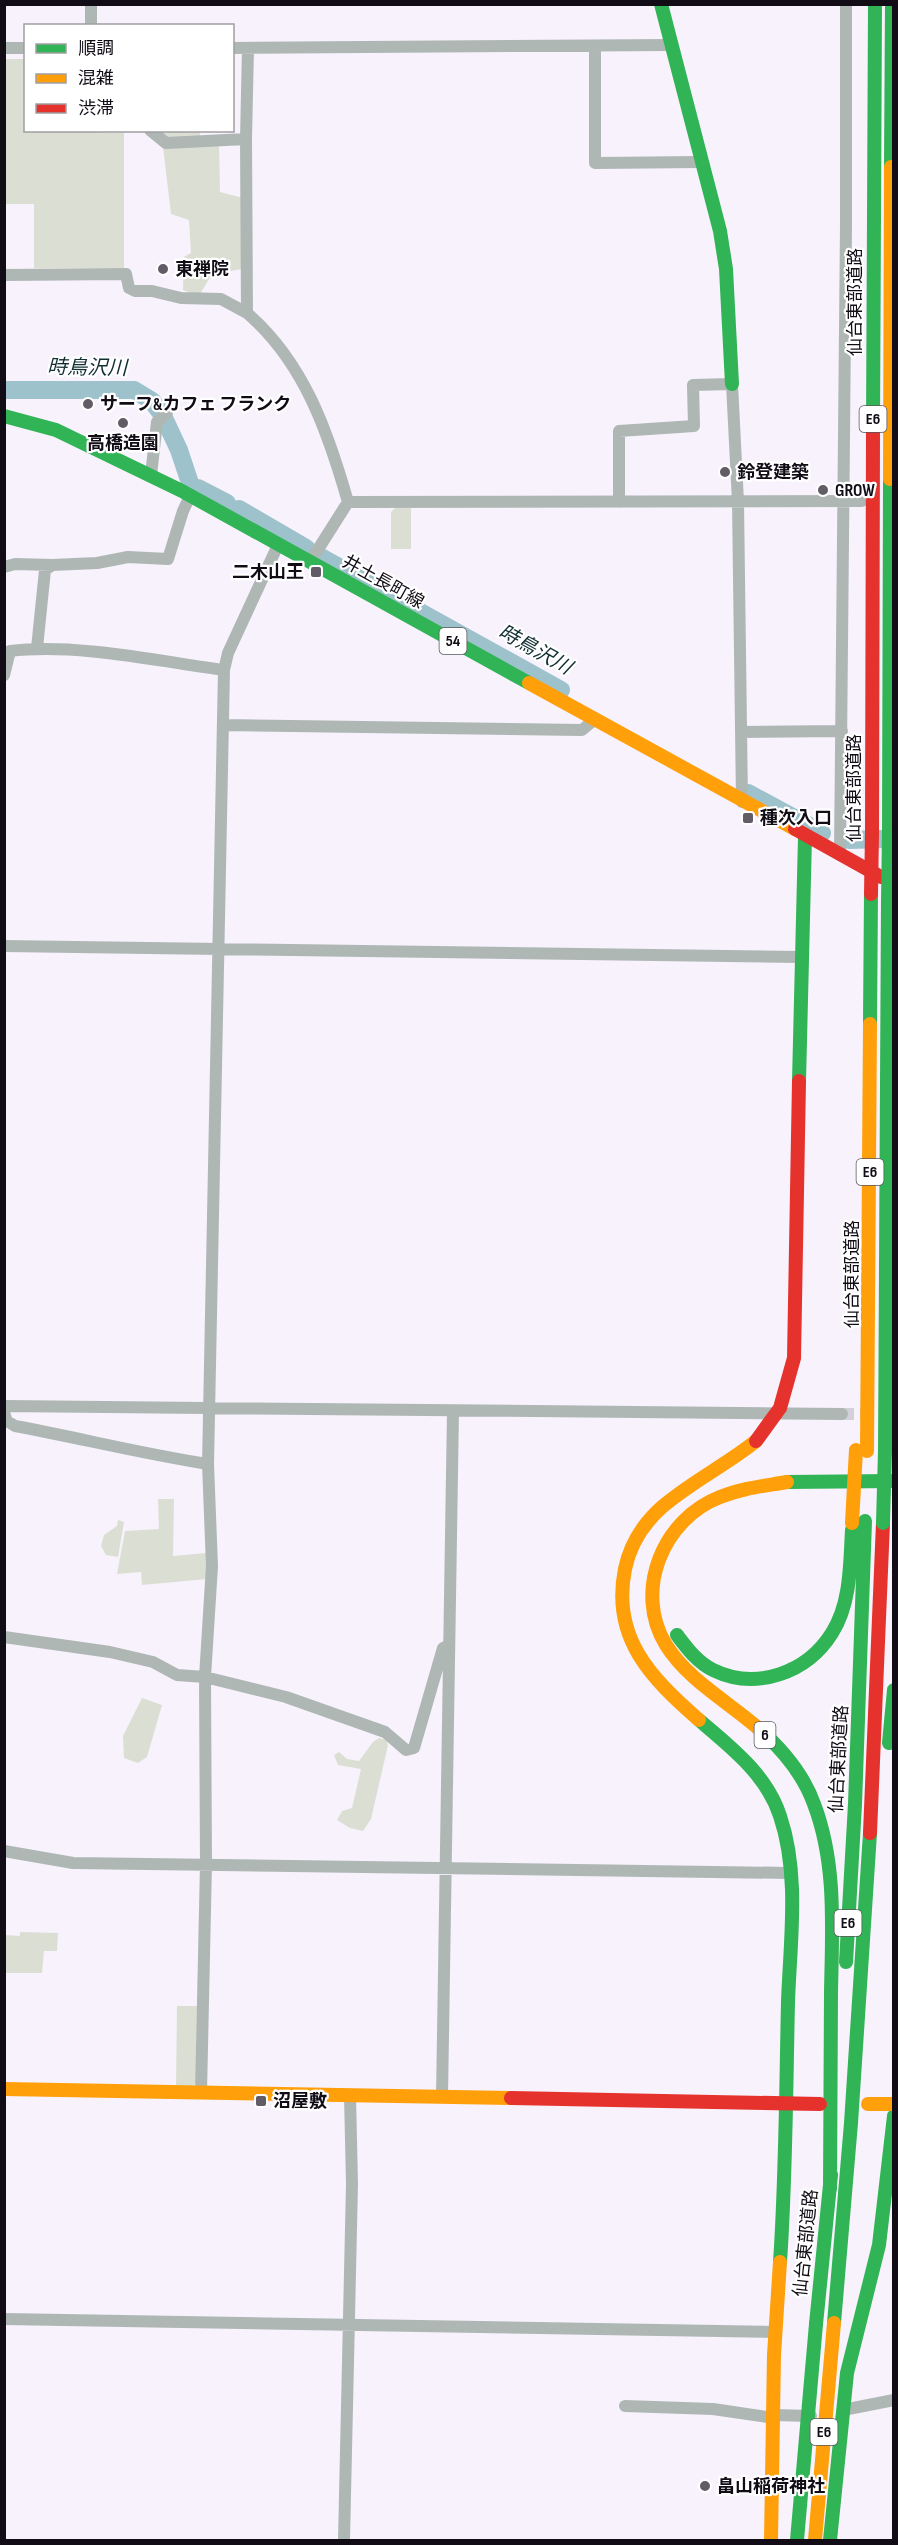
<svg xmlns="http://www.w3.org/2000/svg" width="898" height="2545" viewBox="0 0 898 2545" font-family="'Sofia Sans Condensed','Noto Sans JP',sans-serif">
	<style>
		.green { fill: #dbdfd3 }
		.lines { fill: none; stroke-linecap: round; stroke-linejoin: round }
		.river { stroke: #9dc2cb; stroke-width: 18 }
		.street-tunnel { stroke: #d4d0d9; stroke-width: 12; stroke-dasharray: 12 6; stroke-linecap: butt }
		.street { stroke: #afb7b5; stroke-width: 12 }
		.fast { stroke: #30b455; stroke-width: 14 }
		.slow { stroke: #ff9f0a; stroke-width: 14 }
		.jam { stroke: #e5322d; stroke-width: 14 }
		.fast-bridge { stroke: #30b455; stroke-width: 14 }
		.slow-bridge { stroke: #ff9f0a; stroke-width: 14 }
		.jam-bridge { stroke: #e5322d; stroke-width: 14 }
		.poi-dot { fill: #625c66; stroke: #fff; stroke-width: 2 }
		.labels { text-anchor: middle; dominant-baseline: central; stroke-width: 4.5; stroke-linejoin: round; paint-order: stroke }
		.shield { fill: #fff; stroke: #58555b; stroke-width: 1.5 }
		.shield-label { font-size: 16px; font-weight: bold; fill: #110c15 }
		.poi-label { font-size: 18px; font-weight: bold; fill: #110c15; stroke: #fff; text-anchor: start }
		.street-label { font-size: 18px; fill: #110c15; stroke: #fff }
		.water-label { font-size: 20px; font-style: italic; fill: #122f33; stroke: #fff }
	</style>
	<rect width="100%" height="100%" fill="#f7f2fc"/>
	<path class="green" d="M 5,59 L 25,59 L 26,130 L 124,133 L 124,268 L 34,268 L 34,204 L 5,204 Z
		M 160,131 L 200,131 L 200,138 L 169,139 Z
		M 219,143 L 220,192 L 243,198 L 243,269 L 212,274 L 199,296 L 183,290 L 184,257 L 191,253 L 189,220 L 171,214 L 163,147 Z
		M 395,508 L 411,508 L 411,549 L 391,549 L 391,512 Z
		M 158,1499 L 174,1499 L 173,1556 L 206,1553 L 207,1579 L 142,1585 L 141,1572 L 117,1574 L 125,1531 L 159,1529 Z
		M 118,1520 L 124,1522 L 118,1557 L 106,1555 L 101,1546 L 104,1535 L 117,1526 Z
		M 142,1698 L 162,1705 L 147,1757 L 138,1763 L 124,1758 L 123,1736 Z
		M 379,1738 L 386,1740 L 388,1745 L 371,1819 L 363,1831 L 350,1828 L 337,1820 L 342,1811 L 352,1808 L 361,1769 L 338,1765 L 334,1755 L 339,1752 L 347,1759 L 359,1761 L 373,1742 Z
		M 20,1932 L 58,1933 L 57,1951 L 44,1951 L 42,1973 L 5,1973 L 5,1935 L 20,1936 Z
		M 177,2006 L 197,2006 L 196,2083 L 193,2086 L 176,2086 Z"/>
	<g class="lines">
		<path class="river" d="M 4,390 L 134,390 L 152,401 L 161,413
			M 165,420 L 179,450 L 190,483
			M 198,488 L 227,503
			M 239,509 L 306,548
			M 321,557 L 561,690
			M 748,793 L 822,833
			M 849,840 L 886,839"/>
		<path class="street-tunnel" d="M 842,1414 L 871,1414"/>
		<path class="street" d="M 91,4 L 91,26
			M 595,46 L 595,163 L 701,162
			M 4,48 L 26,48
			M 232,48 L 670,45
			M 150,130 L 166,143 L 246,139 L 248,48
			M 4,275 L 126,274 L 129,288 L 135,291 L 152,291 L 181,298 L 221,299 L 247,313 L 246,139
			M 247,313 C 304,362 328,432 348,502
			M 151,475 L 157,422 L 167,413
			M 619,502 L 619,431 L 694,426 L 693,385 L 732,384 L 738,502 L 742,802
			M 310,562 L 348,502 L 862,501
			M 4,567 L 15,564 L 52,565
			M 37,648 L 45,570 L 52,565 L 97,563 L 128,557 L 168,559 L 183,511 L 190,496
			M 4,675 L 10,651 C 75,643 158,661 224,670
			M 223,725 L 582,730 L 594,720
			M 741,732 L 842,731
			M 840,855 L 846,225 L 846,4
			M 4,946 L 801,957
			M 4,1406 L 842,1414
			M 4,1413 L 7,1421 L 15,1426 C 80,1438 143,1454 208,1464
			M 4,1637 L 110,1652 L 153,1662 L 177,1675 L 205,1677 L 286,1697 L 385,1732 L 406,1750 L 414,1748 L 443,1648 L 447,1646
			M 4,1851 L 73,1863 L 790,1873
			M 201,2093 L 206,1864 L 205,1677 L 212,1566 L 208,1464 L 224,670 L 228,653 L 278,545
			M 442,2097 L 453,1411
			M 4,2319 L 775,2332
			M 625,2406 L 713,2409 L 774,2418
			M 843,2410 L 894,2400
			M 774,2415 L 811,2416
			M 344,2540 L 352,2184 L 350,2095"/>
		<path class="fast" d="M 661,4 L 720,231 L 726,269 L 732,384
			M 891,167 L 892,4
			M 4,416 L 56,430 L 182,491 L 529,683
			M 873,429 L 875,4
			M 889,834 L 890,479
			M 870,1024 L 871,894
			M 799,1081 L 805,837
			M 885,1451 L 888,901
			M 787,1482 L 894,1481
			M 677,1635 C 687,1648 697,1662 713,1670 C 756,1691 807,1673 832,1633 C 851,1603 850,1564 852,1530
			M 699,1720 C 731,1747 767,1775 780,1816 C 800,1875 790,1942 788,2002 C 786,2089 786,2175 780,2262
			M 758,1728 C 782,1749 803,1773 814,1804 C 837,1864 832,1930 831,1993 C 831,2058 830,2124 830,2189
			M 889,1743 L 894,1690
			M 846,1962 L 855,1804 L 865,1521
			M 834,2323 L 851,2123 L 870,1833
			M 816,2324 L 831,2175
			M 830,2540 L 847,2373 L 879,2245 L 894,2116"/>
		<path class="slow" d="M 890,479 L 891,167
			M 529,683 L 795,829
			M 867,1451 L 870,1024
			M 699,1720 C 651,1678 611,1638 625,1569 C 630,1545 644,1523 662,1507 C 691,1482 726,1465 756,1441
			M 758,1728 C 727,1701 688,1680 666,1645 C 633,1591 663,1519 720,1497 C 742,1488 764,1486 787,1482
			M 4,2089 L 511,2098
			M 868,2104 L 894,2104
			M 771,2540 L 774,2355 L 780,2262"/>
		<path class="jam" d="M 795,829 L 881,877
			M 872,833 L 873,429
			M 756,1441 L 780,1408 L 794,1358 L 799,1081
			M 870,1833 L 883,1523
			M 511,2098 L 820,2104"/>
		<path class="fast-bridge" d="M 888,901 L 889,834
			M 883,1523 L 885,1451
			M 797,2540 L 816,2324"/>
		<path class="slow-bridge" d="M 852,1523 L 856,1450
			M 815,2540 L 834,2323"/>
		<path class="jam-bridge" d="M 871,894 L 872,833"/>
	</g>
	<g class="poi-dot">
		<circle cx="163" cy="269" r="6"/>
		<circle cx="88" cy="404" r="6"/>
		<circle cx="123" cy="423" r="6"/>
		<circle cx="725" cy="472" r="6"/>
		<circle cx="823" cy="490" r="6"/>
		<rect x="310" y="566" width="12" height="12" rx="3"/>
		<rect x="742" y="812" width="12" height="12" rx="3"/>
		<rect x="255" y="2095" width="12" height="12" rx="3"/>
		<circle cx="705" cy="2486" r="6"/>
	</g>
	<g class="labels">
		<g class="shield">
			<rect x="859.5" y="406" width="27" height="26" rx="4.5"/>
			<rect x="439.5" y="628" width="27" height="26" rx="4.5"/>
			<rect x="856.5" y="1159" width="27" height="26" rx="4.5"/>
			<rect x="754.5" y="1722" width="21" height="26" rx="4.5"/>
			<rect x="834.5" y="1910" width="27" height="26" rx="4.5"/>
			<rect x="810.5" y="2419" width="27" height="26" rx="4.5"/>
		</g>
		<g class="shield-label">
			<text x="873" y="419">E6</text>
			<text x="453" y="641">54</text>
			<text x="870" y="1172">E6</text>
			<text x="765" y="1735">6</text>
			<text x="848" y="1923">E6</text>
			<text x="824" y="2432">E6</text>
		</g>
		<g class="poi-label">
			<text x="175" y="269">東禅院</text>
			<text x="100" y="404">サーフ&amp;カフェ フランク</text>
			<text x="123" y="443" text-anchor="middle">高橋造園</text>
			<text x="737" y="472">鈴登建築</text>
			<text x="835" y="490">GROW</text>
			<text x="304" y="572" text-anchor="end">二木山王</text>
			<text x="760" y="818">種次入口</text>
			<text x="273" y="2101">沼屋敷</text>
			<text x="717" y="2486">畠山稲荷神社</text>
		</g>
		<g class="street-label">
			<text transform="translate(855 302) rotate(-90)">仙台東部道路</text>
			<text transform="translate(383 582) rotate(29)">井土長町線</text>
			<text transform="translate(854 788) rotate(-90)">仙台東部道路</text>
			<text transform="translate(852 1274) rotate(-90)">仙台東部道路</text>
			<text transform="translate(839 1759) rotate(-87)">仙台東部道路</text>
			<text transform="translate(806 2243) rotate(-84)">仙台東部道路</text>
		</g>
		<g class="water-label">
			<text transform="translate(87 368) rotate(1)">時鳥沢川</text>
			<text transform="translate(535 650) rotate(29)">時鳥沢川</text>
		</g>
	</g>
	<rect width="898" height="2545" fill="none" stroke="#110c15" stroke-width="12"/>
	<rect x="24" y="24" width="210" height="108" fill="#ffffff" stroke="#a09ea1" stroke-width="1.5"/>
	<rect x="36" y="44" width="30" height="9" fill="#30b455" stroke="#a09ea1" stroke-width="1.5"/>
	<text x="78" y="54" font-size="18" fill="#110c15">順調</text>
	<rect x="36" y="74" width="30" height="9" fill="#ff9f0a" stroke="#a09ea1" stroke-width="1.5"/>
	<text x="78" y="84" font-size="18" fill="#110c15">混雑</text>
	<rect x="36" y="104" width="30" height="9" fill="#e5322d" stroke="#a09ea1" stroke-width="1.5"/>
	<text x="78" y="114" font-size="18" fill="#110c15">渋滞</text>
</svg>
